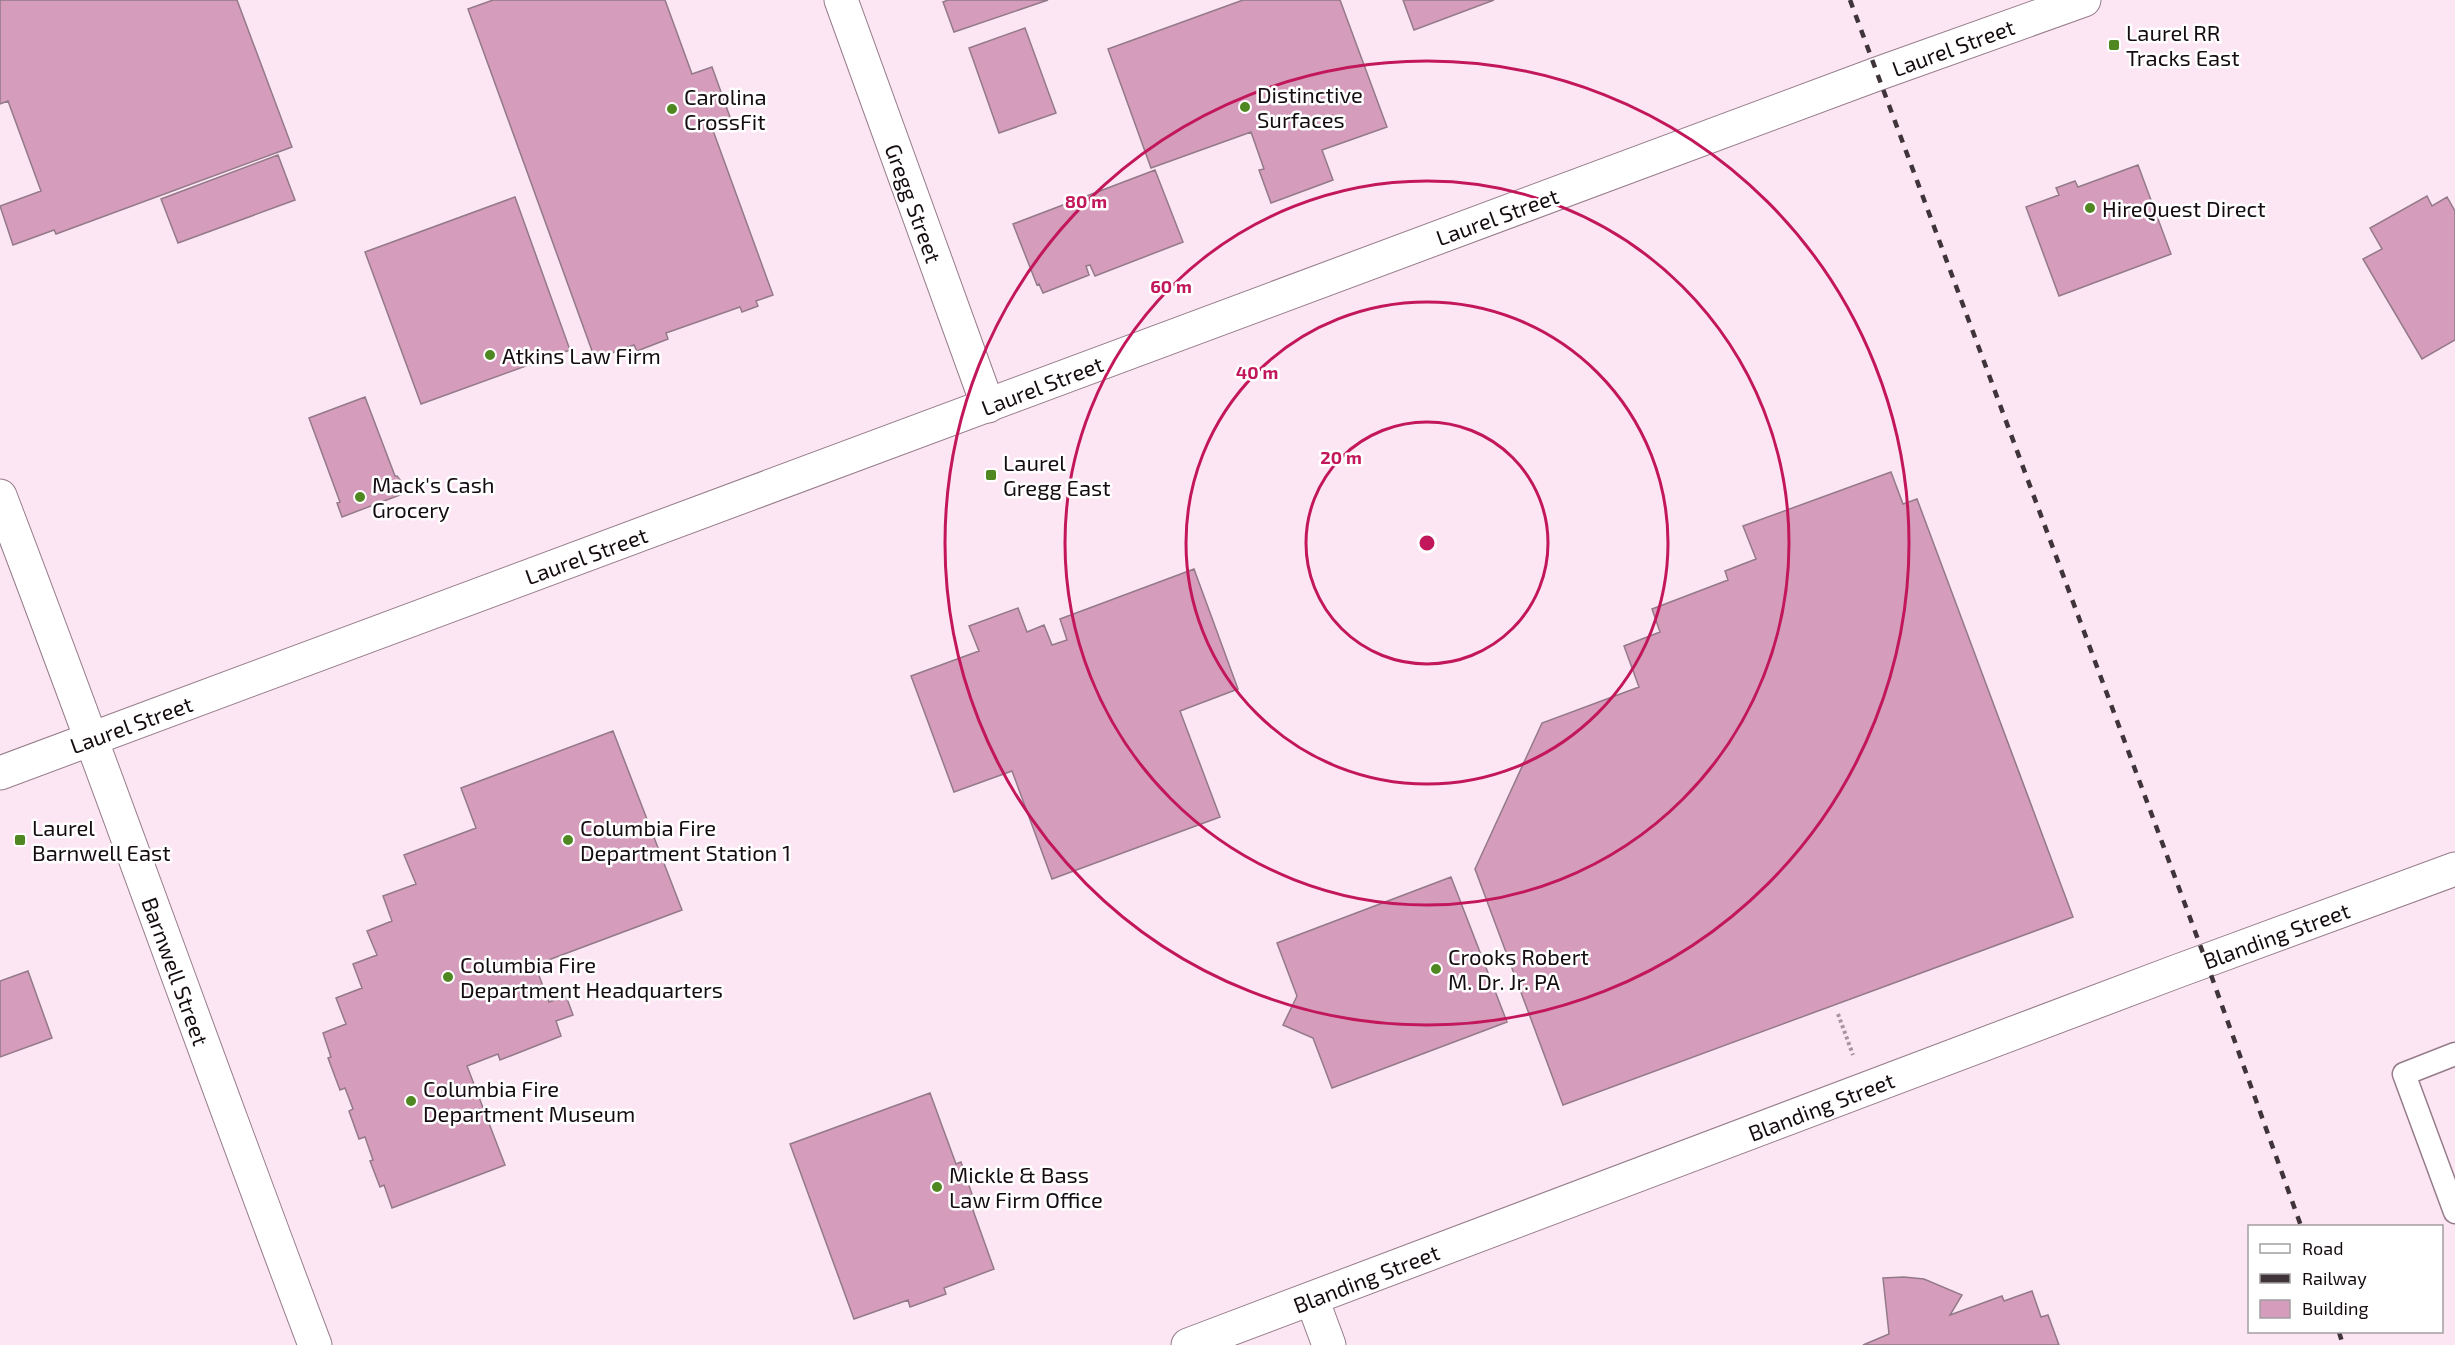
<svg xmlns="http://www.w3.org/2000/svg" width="2455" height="1345" viewBox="0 0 2455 1345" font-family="'Exo 2',sans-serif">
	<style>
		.building { fill: #d59cbc; stroke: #937a88; stroke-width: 1.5 }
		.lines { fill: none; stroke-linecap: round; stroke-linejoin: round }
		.lane-casing { stroke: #967c8a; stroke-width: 25 }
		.street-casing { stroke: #967c8a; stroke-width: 35 }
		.secondary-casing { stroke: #967c8a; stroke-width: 35 }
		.path { stroke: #a6949e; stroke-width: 4; stroke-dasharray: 3 3; stroke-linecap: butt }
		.lane { stroke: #fff; stroke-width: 22 }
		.street { stroke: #fff; stroke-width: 33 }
		.secondary { stroke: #fff; stroke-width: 33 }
		.rail { stroke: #3f343a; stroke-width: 4.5; stroke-dasharray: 8 8; stroke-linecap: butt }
		.ring { fill: none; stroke: #c2185b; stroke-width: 3 }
		.poi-dot { fill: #4f8721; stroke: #fff; stroke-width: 2 }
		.labels { text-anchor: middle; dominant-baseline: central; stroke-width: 5; stroke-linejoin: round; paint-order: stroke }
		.poi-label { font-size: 22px; fill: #150c11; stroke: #fff; text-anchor: start }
		.street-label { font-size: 22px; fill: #150c11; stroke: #fff }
		.centre { fill: #c2185b; stroke: #fff; stroke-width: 3 }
		.ring-label { font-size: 18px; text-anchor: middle; font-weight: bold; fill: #c2185b; stroke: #fff; stroke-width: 5; stroke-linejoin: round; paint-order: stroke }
	</style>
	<rect width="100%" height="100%" fill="#fde6f3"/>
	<path class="building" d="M 0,0 L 237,0 L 292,147 L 56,234 L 54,230 L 13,245 L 0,206 L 41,191 L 8,101 L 0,104 Z
		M 493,0 L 665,0 L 692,74 L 712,67 L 730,117 L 711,125 L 773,295 L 756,301 L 758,306 L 742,312 L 740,307 L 666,333 L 668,339 L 637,351 L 634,345 L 595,359 L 468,9 Z
		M 948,0 L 1048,0 L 954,32 L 943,2 Z
		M 1243,0 L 1340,0 L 1387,127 L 1322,150 L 1333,180 L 1271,203 L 1259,170 L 1264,169 L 1251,132 L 1151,168 L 1108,49 Z
		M 1403,0 L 1494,0 L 1414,30 Z
		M 1025,28 L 1056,113 L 999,133 L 969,48 Z
		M 278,155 L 295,200 L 178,243 L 161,199 Z
		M 2138,165 L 2171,254 L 2059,296 L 2026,207 L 2059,195 L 2056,188 L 2075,181 L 2078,187 Z
		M 1155,170 L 1183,242 L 1095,276 L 1090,265 L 1086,266 L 1089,275 L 1043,293 L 1039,284 L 1037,285 L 1013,224 Z
		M 2427,196 L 2432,206 L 2447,197 L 2455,211 L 2455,340 L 2422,359 L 2363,259 L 2382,249 L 2370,228 Z
		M 515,197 L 570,350 L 421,404 L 365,252 Z
		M 365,397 L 395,476 L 397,476 L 401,481 L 405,493 L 342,517 L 337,503 L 340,502 L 309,418 Z
		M 1891,472 L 1903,504 L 1917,499 L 2073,917 L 1563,1105 L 1475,869 L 1542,723 L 1639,687 L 1624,646 L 1660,632 L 1652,609 L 1728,580 L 1725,571 L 1756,559 L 1743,526 Z
		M 1194,569 L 1238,689 L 1180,711 L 1220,817 L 1052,879 L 1012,771 L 954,792 L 911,676 L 979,651 L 969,626 L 1018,608 L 1027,632 L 1044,625 L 1052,645 L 1067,640 L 1060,619 Z
		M 613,731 L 682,910 L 535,965 L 549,1002 L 566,996 L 573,1015 L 556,1021 L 561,1036 L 500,1060 L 498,1054 L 467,1066 L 505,1165 L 392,1208 L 384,1185 L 380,1187 L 370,1161 L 373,1160 L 365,1137 L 359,1139 L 349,1111 L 353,1109 L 345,1088 L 340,1090 L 328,1058 L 331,1057 L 323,1033 L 346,1024 L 336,998 L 362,988 L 353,964 L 377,955 L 367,931 L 392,921 L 383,896 L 416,884 L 404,855 L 476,828 L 461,788 Z
		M 1451,877 L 1507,1022 L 1332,1088 L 1313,1038 L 1283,1025 L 1297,996 L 1277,943 Z
		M 28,971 L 52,1038 L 0,1057 L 0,981 Z
		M 930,1093 L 956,1164 L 961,1162 L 973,1197 L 969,1199 L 994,1269 L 944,1288 L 946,1294 L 910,1307 L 908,1300 L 854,1319 L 790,1144 Z
		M 1904,1277 L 1924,1279 L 1962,1295 L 1950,1315 L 2002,1296 L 2004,1301 L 2032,1291 L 2041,1317 L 2048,1315 L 2059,1345 L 1863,1345 L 1889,1334 L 1883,1278 Z"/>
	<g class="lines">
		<defs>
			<path id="lane" d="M 2455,1054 L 2404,1074 L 2455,1212"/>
			<path id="street" d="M 841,0 L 988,406"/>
			<path id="secondary" d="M 0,496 C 108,778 208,1063 315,1345
				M 0,773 L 1877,74 L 2084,0
				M 1312,1299 L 1329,1345
				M 1188,1345 L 2175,972 L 2455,869"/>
		</defs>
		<use href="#lane" class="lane-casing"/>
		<use href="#street" class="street-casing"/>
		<use href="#secondary" class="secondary-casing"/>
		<path class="path" d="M 1838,1014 L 1853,1055"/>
		<use href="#lane" class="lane"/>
		<use href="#street" class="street"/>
		<use href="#secondary" class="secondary"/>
		<path class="rail" d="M 1850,0 L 2206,961 L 2301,1226
			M 2339,1332 L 2343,1345"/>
	</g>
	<g class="ring">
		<circle cx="1427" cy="543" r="121"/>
		<circle cx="1427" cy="543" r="241"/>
		<circle cx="1427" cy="543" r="362"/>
		<circle cx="1427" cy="543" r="482"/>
	</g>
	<g class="poi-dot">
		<rect x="2108" y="39" width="12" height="12" rx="3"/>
		<circle cx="1245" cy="107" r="6"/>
		<circle cx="672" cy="109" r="6"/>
		<circle cx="2090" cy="208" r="6"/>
		<circle cx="490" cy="355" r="6"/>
		<rect x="985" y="469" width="12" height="12" rx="3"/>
		<circle cx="360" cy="497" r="6"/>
		<rect x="14" y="834" width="12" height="12" rx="3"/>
		<circle cx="568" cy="840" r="6"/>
		<circle cx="1436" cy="969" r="6"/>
		<circle cx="448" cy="977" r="6"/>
		<circle cx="411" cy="1101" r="6"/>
		<circle cx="937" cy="1187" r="6"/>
	</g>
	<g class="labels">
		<g class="poi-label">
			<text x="2126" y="32">Laurel RR<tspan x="2126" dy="25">Tracks East</tspan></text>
			<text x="1257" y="94">Distinctive<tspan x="1257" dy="25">Surfaces</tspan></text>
			<text x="684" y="96">Carolina<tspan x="684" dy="25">CrossFit</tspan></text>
			<text x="2102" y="208">HireQuest Direct</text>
			<text x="502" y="355">Atkins Law Firm</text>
			<text x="1003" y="462">Laurel<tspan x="1003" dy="25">Gregg East</tspan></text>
			<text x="372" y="484">Mack's Cash<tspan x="372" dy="25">Grocery</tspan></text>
			<text x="32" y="827">Laurel<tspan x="32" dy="25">Barnwell East</tspan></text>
			<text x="580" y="827">Columbia Fire<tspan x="580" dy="25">Department Station 1</tspan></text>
			<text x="1448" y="956">Crooks Robert<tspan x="1448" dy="25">M. Dr. Jr. PA</tspan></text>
			<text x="460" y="964">Columbia Fire<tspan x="460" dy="25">Department Headquarters</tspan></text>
			<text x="423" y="1088">Columbia Fire<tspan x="423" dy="25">Department Museum</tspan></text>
			<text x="949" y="1174">Mickle &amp; Bass<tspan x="949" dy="25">Law Firm Office</tspan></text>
		</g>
		<g class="street-label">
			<text transform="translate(1953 47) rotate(-20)">Laurel Street</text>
			<text transform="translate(914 203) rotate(70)">Gregg Street</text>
			<text transform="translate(1497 216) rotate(-20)">Laurel Street</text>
			<text transform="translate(1042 385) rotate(-21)">Laurel Street</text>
			<text transform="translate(586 555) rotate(-20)">Laurel Street</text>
			<text transform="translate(131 724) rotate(-20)">Laurel Street</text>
			<text transform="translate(2276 935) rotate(-20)">Blanding Street</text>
			<text transform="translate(176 971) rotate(70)">Barnwell Street</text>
			<text transform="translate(1821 1106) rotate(-21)">Blanding Street</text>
			<text transform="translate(1366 1278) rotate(-21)">Blanding Street</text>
		</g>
	</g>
	<circle cx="1427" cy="543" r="9" class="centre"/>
	<g class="ring-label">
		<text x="1086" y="208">80 m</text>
		<text x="1171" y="293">60 m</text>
		<text x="1257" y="379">40 m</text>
		<text x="1341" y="464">20 m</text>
	</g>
	<rect x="2248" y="1225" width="195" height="108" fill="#ffffff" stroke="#a19ea0" stroke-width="1.5"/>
	<rect x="2260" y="1244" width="30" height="9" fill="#ffffff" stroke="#a19ea0" stroke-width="1.5"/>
	<text x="2302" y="1255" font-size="18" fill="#150c11">Road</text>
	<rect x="2260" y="1274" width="30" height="9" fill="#3f343a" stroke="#a19ea0" stroke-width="1.5"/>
	<text x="2302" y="1285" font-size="18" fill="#150c11">Railway</text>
	<rect x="2260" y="1300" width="30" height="18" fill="#d59cbc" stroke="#a19ea0" stroke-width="1.5"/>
	<text x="2302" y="1315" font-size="18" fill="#150c11">Building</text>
</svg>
